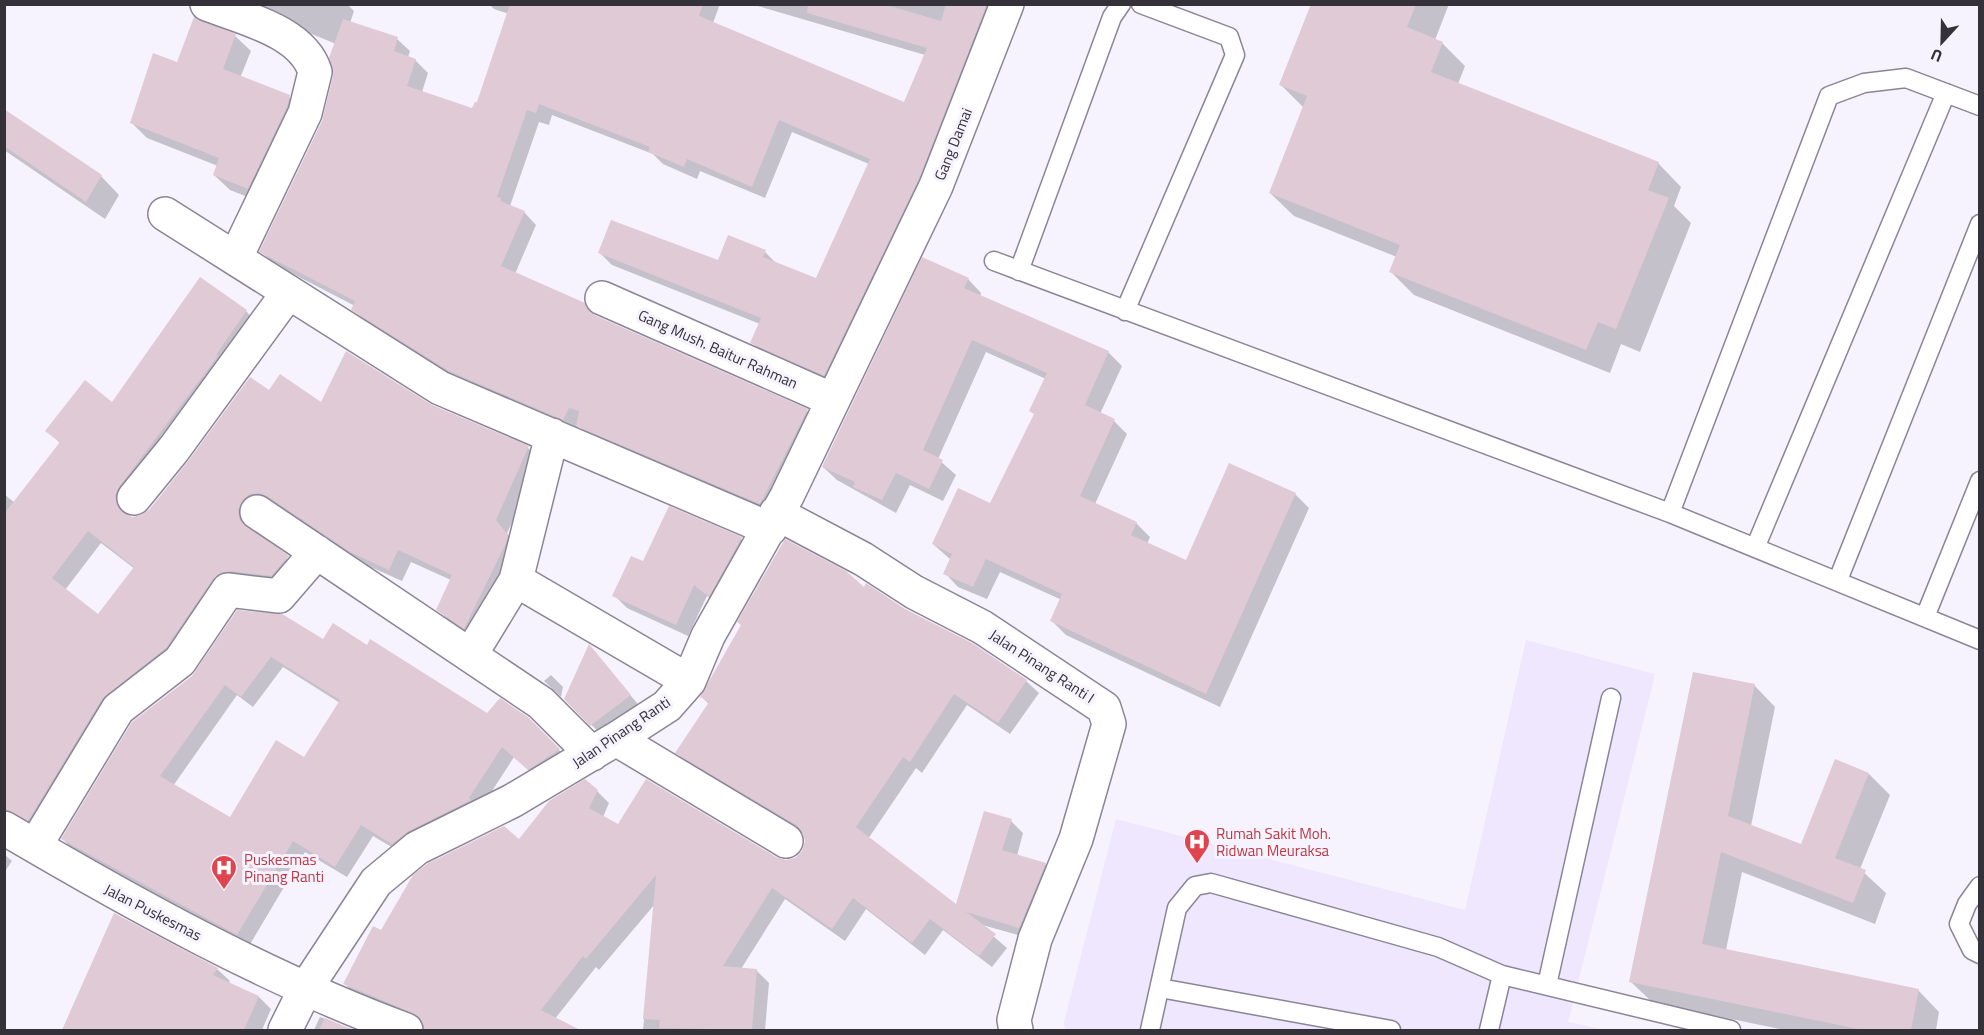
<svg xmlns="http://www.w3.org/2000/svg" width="1984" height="1035" viewBox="0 0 1984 1035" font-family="'Titillium Web',sans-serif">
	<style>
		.built { fill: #efe7fd }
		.shadow { fill: #0003; fill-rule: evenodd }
		.building { fill: #dfcad6; fill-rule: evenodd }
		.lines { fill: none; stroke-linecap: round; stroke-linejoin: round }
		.lane-casing { stroke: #8b8597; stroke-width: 21 }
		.street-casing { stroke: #8b8597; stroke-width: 36 }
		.lane { stroke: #fff; stroke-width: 18 }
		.street { stroke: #fff; stroke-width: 33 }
		.labels { text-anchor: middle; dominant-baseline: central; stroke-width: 6; stroke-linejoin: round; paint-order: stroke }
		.street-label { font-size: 15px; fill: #343139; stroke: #f6f2fe }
		.health-label { font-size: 15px; fill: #be3a42; stroke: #f6f2fe; text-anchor: start }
	</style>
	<rect width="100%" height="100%" fill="#f6f2fe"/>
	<path class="built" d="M 1526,640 L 1655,674 L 1568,1022 L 1607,1030 L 1065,1030 L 1064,1022 L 1116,819 L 1465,910 Z"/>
	<path class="shadow" d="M 239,4 L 347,4 L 354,11 L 350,23 L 397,39 L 410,51 L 408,57 L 415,60 L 428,73 L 422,92 L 473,110 L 478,104 L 509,14 L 494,9 L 489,4 L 720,4 L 713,23 L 904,104 L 925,55 L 751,4 L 1006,4 L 837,387 L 764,355 L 752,342 L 760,324 L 612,265 L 600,253 L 719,262 L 765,252 L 777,264 L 817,280 L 869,164 L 792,132 L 765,198 L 700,171 L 697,179 L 663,164 L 653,154 L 552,115 L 549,125 L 539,122 L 510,206 L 524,212 L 536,225 L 515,274 L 584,305 L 597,318 L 807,411 L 820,423 L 772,516 L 591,438 L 579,426 L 576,432 L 463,384 L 366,322 L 353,309 L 355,306 L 274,264 L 261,251 L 323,121 L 335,76 L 336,44 Z
		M 1312,4 L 1449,4 L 1435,40 L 1442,43 L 1465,66 L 1458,84 L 1658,163 L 1681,187 L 1674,206 L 1691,223 L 1640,352 L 1621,344 L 1610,373 L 1414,295 L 1391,272 L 1397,257 L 1294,216 L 1270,193 L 1304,108 L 1281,85 Z
		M 195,19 L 235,36 L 251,51 L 240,78 L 289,97 L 305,112 L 263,203 L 230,190 L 214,175 L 218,166 L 147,138 L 132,123 L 178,64 Z
		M 4,111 L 101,176 L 119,195 L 105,219 L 4,150 Z
		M 968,279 L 981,293 L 980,297 L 1108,352 L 1122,366 L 1100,414 L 1114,421 L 1127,434 L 1095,504 L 1136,523 L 1150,537 L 1147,544 L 1186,562 L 1295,494 L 1309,508 L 1220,707 L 1066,635 L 1052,621 L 1062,600 L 1000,572 L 987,599 L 958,587 L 945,573 L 951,560 L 933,544 L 991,505 L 1035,415 L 1046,379 L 986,352 L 938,459 L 956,475 L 943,501 L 910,485 L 896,513 L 837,480 L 823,467 Z
		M 246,311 L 258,324 L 127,509 L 128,517 L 142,517 L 150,511 L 270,392 L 322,404 L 432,406 L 528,448 L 541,460 L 507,533 L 519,549 L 477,640 L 450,622 L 438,609 L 451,580 L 411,562 L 402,581 L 364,564 L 281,508 L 272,505 L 250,523 L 252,531 L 300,569 L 284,588 L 243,583 L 114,711 L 41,832 L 4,827 L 4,494 L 15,503 L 61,444 L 47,431 L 113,404 ZM 101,543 L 135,569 L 98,616 L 65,590 Z
		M 670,508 L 741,539 L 754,551 L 722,608 L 707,596 L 688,636 L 627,608 L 614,595 L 644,563 Z
		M 864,589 L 1026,681 L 1039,693 L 1010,734 L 967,705 L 922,773 L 916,768 L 868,839 L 957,907 L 1011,821 L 1023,833 L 1017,856 L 1045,864 L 1057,877 L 1032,939 L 979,924 L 1007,948 L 992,967 L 943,930 L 925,955 L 866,909 L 845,941 L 785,899 L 741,969 L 757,971 L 769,983 L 765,1030 L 643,1030 L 655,904 L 599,970 L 596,967 L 554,1020 L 562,1030 L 426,1030 L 425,1026 L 357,996 L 345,984 L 382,932 L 597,791 L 609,803 L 603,817 L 619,826 L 786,861 L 796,858 L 803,852 L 806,842 L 804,834 L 690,765 L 677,753 L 709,704 L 702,697 Z
		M 324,641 L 367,647 L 487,714 L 528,719 L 570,761 L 540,780 L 514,757 L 479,811 L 405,855 L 373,836 L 347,877 L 305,852 L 249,946 L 74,851 L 63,839 L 193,677 ZM 283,667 L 340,703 L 305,759 L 230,819 L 173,786 L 237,695 L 253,707 Z
		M 590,647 L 642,709 L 604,737 L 565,699 Z
		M 551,675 L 563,687 L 561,697 L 544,681 Z
		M 1754,685 L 1775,707 L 1751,826 L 1801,846 L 1869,774 L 1890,795 L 1860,869 L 1886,893 L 1875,924 L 1742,872 L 1726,950 L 1918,990 L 1939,1012 L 1936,1030 L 1785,1030 L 1653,1003 L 1631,982 Z
		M 4,854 L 12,861 L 4,873 Z
		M 115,915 L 217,969 L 230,981 L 228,984 L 259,997 L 271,1009 L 262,1030 L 64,1030 Z
		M 320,1017 L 353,1030 L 314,1030 Z"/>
	<path class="building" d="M 510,4 L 703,4 L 699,16 L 904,102 L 927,48 L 807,13 L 808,4 L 883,4 L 941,21 L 946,4 L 987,4 L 919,179 L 824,376 L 750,343 L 761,318 L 598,253 L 611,220 L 718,260 L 728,235 L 766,250 L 763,257 L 816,278 L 870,159 L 779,120 L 752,187 L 687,159 L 684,167 L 648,152 L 650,147 L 539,104 L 536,113 L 527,110 L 497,197 L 501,198 L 500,201 L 525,211 L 501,266 L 585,303 L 594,315 L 808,409 L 760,504 L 576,426 L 579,411 L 569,408 L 563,420 L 449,371 L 351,310 L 355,301 L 259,252 L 322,121 L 333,76 L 329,58 L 343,19 L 398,37 L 394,51 L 416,59 L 407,86 L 472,108 L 475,102 L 477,102 Z
		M 1311,4 L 1416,4 L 1407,27 L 1443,42 L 1431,72 L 1659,162 L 1648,190 L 1669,198 L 1616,329 L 1598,322 L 1586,350 L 1389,272 L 1400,245 L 1269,193 L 1307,96 L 1279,85 Z
		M 194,17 L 236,34 L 223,69 L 290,95 L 287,107 L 248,189 L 213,175 L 219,158 L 130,123 L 153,53 L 177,62 Z
		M 4,109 L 102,175 L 86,202 L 4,146 Z
		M 922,257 L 969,278 L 964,288 L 1109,351 L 1085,405 L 1115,419 L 1080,496 L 1137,522 L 1131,535 L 1186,560 L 1229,463 L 1296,493 L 1206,694 L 1050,621 L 1062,594 L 986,559 L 973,587 L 943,574 L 952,554 L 932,544 L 958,488 L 990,503 L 1034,414 L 1029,411 L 1047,373 L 972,340 L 923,450 L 943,460 L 929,489 L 896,473 L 882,500 L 853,487 L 855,482 L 822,467 Z
		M 200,277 L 247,310 L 216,355 L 218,356 L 119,487 L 115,496 L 117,505 L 122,512 L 132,517 L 141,515 L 149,510 L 189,460 L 250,377 L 269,390 L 280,374 L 321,402 L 346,351 L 432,405 L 529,446 L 496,520 L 508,535 L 506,543 L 464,629 L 436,610 L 452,575 L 398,550 L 389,570 L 350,552 L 267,496 L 258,493 L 248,495 L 242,501 L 238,510 L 240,521 L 289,556 L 271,576 L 230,571 L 221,573 L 213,579 L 166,648 L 102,699 L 28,821 L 4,809 L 4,514 L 60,442 L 45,431 L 85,380 L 112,402 ZM 88,531 L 134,567 L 98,614 L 52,578 Z
		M 669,506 L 742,537 L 709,597 L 694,585 L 676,625 L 612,596 L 631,556 L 643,561 Z
		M 785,539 L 846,571 L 864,587 L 866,583 L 905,609 L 972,643 L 1027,680 L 998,723 L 954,694 L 910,762 L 903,757 L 856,827 L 956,904 L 984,811 L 1012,819 L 1002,850 L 1046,863 L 1019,928 L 966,912 L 996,934 L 979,956 L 930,919 L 912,943 L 853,898 L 832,929 L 772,888 L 723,966 L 757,969 L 752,1030 L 659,1028 L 660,1020 L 643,1019 L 656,875 L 586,959 L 583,956 L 541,1010 L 580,1030 L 424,1030 L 421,1019 L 413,1013 L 343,984 L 373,926 L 381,930 L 413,875 L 427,864 L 504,826 L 519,839 L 549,801 L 585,779 L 598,790 L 589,808 L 618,824 L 646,779 L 776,857 L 786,860 L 795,858 L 802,851 L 805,841 L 802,831 L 796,825 L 675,753 L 709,702 L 700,697 L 741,625 L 737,622 Z
		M 237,610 L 282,614 L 323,639 L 333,623 L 367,645 L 370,639 L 487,713 L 500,698 L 529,718 L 560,749 L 528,770 L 502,747 L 469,798 L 471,800 L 409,831 L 392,844 L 361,825 L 335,867 L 293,841 L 237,935 L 61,839 L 132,722 L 192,676 ZM 271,657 L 340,700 L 304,757 L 276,740 L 230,817 L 160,776 L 225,685 L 241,697 Z
		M 589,644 L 631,695 L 590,726 L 564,699 Z
		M 1693,672 L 1755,684 L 1728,816 L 1801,844 L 1835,759 L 1869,773 L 1835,858 L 1866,870 L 1853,903 L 1721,852 L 1702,944 L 1919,989 L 1911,1030 L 1863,1030 L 1629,982 Z
		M 114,913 L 218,968 L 213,975 L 259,996 L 244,1030 L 62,1030 Z
		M 325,1018 L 346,1027 L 356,1030 L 319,1030 Z"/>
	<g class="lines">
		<defs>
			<path id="lane" d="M 994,261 L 1670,513 L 1980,640
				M 1019,271 L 1112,17 L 1121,4
				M 1125,311 L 1235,55 L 1229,37 L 1141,4
				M 1670,513 L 1829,96 L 1864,83 L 1906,78 L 1980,106
				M 1755,548 L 1946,93
				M 1838,580 L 1980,224
				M 1925,617 L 1980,481
				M 1980,886 L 1967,904 L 1959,924 L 1972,950 L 1980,954
				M 1547,985 L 1611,698
				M 1160,988 L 1391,1030
				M 1150,1030 L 1177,908 L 1195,886 L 1211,883 L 1438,947 L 1502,975
				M 1489,1030 L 1502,975 L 1731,1030"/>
			<path id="street" d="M 207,4 C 242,18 303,31 315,72 L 305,113 L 236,257
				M 165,214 L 440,388 L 770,529
				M 602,298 L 833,400
				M 134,498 L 174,449 L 288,293
				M 257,512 L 541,703 L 592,754
				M 776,513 L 863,559 L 914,592 L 982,627 L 1104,708 L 1109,724 L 1076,839 L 1035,939 L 1014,1020 L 1016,1030
				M 516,580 L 689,681
				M 471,654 L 516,580 L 552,435
				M 616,739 L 786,841
				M 4,828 C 133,904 266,978 406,1030
				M 35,846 L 118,709 L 180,661 L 228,590 L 279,596 L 317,552
				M 285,1030 L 306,988 L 376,882 L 417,848 L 512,801 L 616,739 L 667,706 L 689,681 L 708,636 L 787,496 L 936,186 L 1007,4"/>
		</defs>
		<use href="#lane" class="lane-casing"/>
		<use href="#street" class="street-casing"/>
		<use href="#lane" class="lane"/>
		<use href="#street" class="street"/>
	</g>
	<defs>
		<symbol id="hospital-pin" viewBox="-11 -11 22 30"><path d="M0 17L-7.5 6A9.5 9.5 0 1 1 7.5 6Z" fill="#e0444e" stroke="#f6f2fe"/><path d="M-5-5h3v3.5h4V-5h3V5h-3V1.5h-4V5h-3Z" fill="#fff"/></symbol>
	</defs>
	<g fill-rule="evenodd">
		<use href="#hospital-pin" x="1182" y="827" width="30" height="40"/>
		<use href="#hospital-pin" x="209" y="853" width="30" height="40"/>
	</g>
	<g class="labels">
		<g class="street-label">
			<text transform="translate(953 144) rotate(-68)">Gang Damai</text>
			<text transform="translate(718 349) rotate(24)">Gang Mush. Baitur Rahman</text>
			<text transform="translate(1042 666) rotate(33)">Jalan Pinang Ranti I</text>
			<text transform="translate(621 732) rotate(-34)">Jalan Pinang Ranti</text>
			<text transform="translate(153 912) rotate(27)">Jalan Puskesmas</text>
		</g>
		<g class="health-label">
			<text x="1216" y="833">Rumah Sakit Moh.<tspan x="1216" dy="17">Ridwan Meuraksa</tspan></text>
			<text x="244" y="859">Puskesmas<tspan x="244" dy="17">Pinang Ranti</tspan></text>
		</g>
	</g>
	<rect width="1984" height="1035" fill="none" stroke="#343139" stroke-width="12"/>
	<g transform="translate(1942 42) rotate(202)" stroke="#f6f2fe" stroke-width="4.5" paint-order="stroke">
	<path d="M0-4.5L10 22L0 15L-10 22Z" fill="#343139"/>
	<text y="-9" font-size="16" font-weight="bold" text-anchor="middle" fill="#343139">U</text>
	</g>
</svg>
